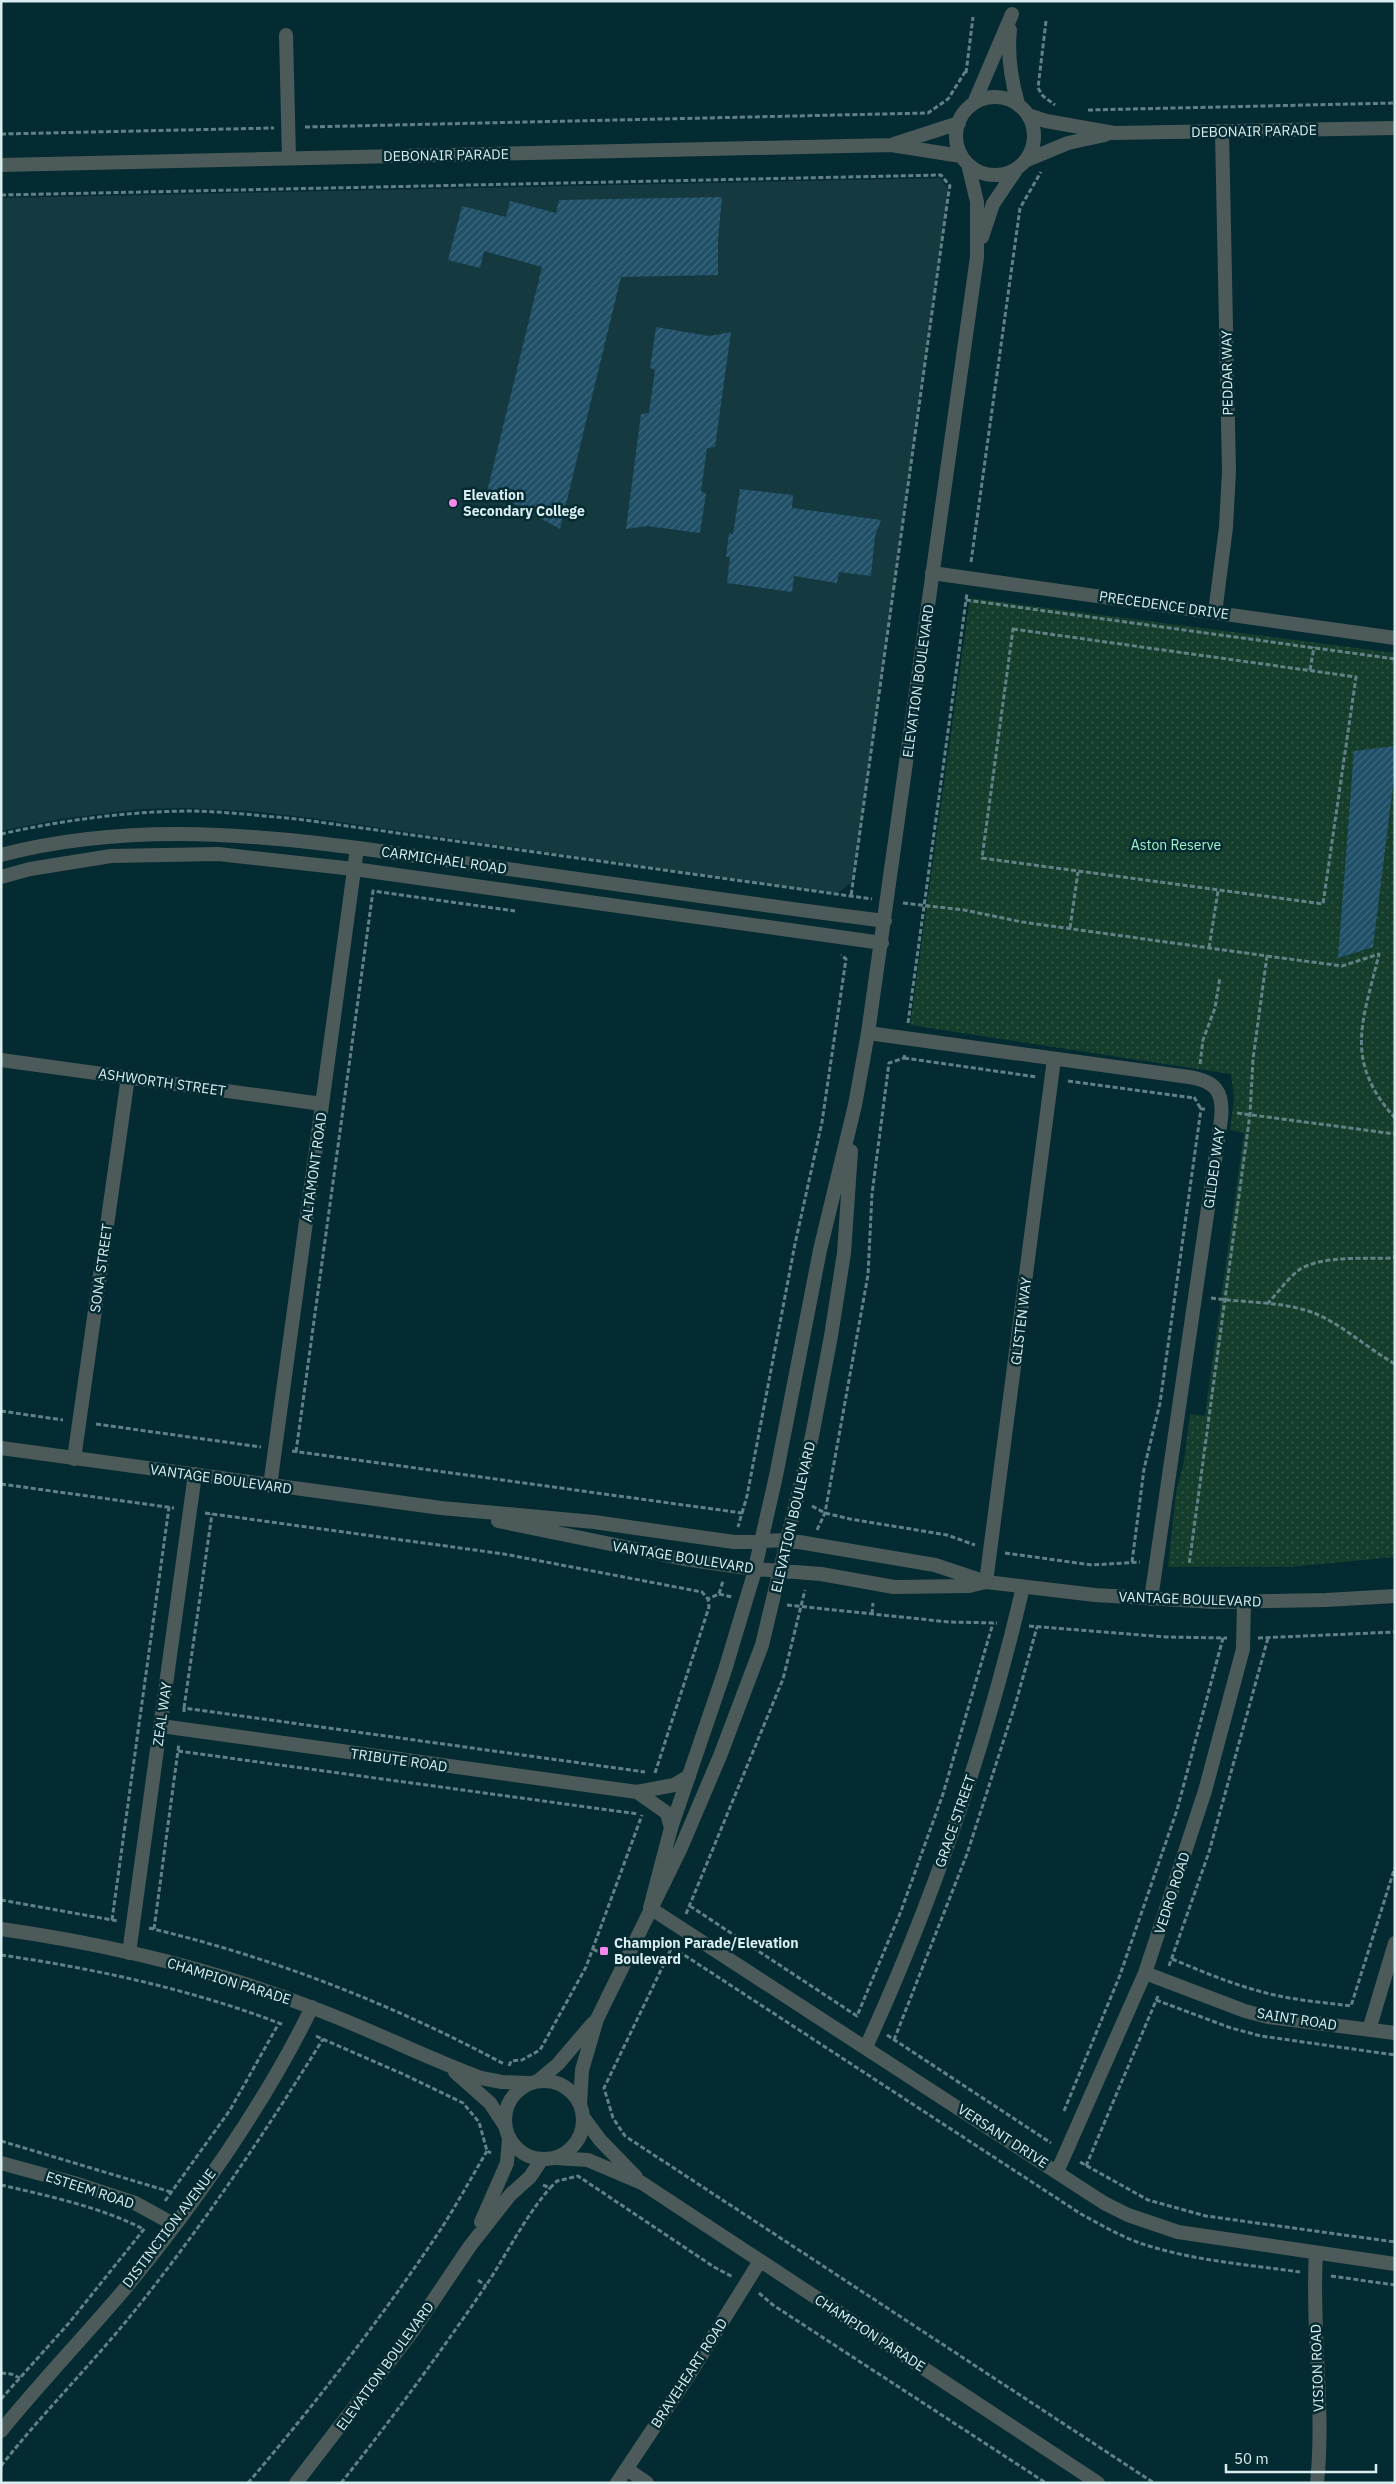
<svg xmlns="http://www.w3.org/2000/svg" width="1396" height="2484" viewBox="0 0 1396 2484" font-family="'IBM Plex Sans',sans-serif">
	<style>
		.built { fill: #14393e }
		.park { fill: url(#park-dots) }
		.building { fill: url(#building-hatch) }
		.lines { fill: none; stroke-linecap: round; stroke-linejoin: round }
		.path { stroke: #628186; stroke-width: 3; stroke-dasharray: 5 2.5; stroke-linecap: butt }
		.minor { stroke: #4c5b59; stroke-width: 14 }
		.tertiary { stroke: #4c5b59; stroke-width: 14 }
		.poi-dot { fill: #f788eb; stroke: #042b31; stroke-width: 2 }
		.labels { text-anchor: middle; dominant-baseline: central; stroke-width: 5; stroke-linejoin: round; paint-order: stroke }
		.street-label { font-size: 14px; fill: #daeef1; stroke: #042b31 }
		.poi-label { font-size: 14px; font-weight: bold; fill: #daeef1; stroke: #042b31; text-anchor: start }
		.park-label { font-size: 14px; fill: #a1f1ca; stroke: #042b31 }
	</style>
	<defs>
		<pattern id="park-dots" width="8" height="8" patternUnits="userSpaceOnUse" patternTransform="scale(1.25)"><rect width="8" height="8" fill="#153d2b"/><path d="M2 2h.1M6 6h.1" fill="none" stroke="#36594a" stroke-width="1.8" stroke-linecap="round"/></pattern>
		<pattern id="building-hatch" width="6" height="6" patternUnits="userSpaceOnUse" patternTransform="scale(1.25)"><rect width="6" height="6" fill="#204f68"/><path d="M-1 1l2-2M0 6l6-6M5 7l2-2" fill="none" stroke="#40697e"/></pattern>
	</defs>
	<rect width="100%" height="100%" fill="#042b31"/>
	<path class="built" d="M 940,178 L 949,190 L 853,881 L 837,894 L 311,818 L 250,811 L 182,808 L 142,809 L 61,819 L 1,831 L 1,198 Z"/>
	<path class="park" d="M 970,598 L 1395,653 L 1395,1557 L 1290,1567 L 1168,1567 L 1176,1493 L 1184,1461 L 1190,1414 L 1205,1416 L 1244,1133 L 1230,1130 L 1234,1098 L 1231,1074 L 910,1025 Z"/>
	<path class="building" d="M 722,197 L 718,239 L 718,275 L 621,277 L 560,529 L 511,502 L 486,496 L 542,267 L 484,251 L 480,268 L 448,260 L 462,206 L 506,217 L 510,201 L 556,213 L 559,200 Z
		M 656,327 L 709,336 L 731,332 L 715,447 L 707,448 L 701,491 L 706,494 L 700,533 L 647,526 L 626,529 L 641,414 L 649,413 L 655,370 L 650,368 Z
		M 740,489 L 793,495 L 792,508 L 881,520 L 875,536 L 871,576 L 839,572 L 837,583 L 794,576 L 792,592 L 727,583 L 730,557 L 726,557 L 729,533 L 733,534 Z
		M 1395,746 L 1395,769 L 1373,947 L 1338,958 L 1354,751 Z"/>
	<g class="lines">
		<path class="path" d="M 1046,21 L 1038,88 L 1043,96 L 1055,105
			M 966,73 L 973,17
			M 1088,110 L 1395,103
			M 305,127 L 928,113 L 948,99 L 965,72
			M 1,134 L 274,128
			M 1,195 L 941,175 L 950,186 L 949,190 L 851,896
			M 971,562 L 1020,208 L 1041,172
			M 966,600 L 1395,659
			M 1013,629 L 1356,677 L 1323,904 L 982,858 Z
			M 1310,670 L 1314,647
			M 1,834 C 64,820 129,811 194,811 C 229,812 263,816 297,819 L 872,899
			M 903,903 L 964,910 L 1022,922 L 1267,956 L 1253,1059 L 1250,1114 L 1189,1565
			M 1070,928 L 1078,872
			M 1209,948 L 1218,891
			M 1267,956 L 1342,966 L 1379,954 C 1363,1021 1343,1060 1395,1118
			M 908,1023 L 967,593
			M 904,1058 L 1037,1077
			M 1200,1064 L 1203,1040 L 1215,1008 L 1220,977
			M 1068,1081 L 1194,1098
			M 1194,1097 L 1201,1109
			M 1237,1113 L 1395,1134
			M 1211,1298 C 1245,1303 1282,1301 1314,1313 C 1343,1325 1367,1348 1395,1364
			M 1267,1304 C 1277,1294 1287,1279 1299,1270 C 1320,1255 1368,1259 1394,1258 L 1395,1255
			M 1,1411 L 63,1420
			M 96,1424 L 261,1447
			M 292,1451 L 742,1513 L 738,1527
			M 296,1452 L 373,891 L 515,911
			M 1,1484 L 174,1508
			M 812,1506 L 825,1513 L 850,1519 L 947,1535 L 975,1545
			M 205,1513 L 504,1554 L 702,1592 L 708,1599
			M 742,1513 L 747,1496 L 795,1244 L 822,1122 L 846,959 L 841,955
			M 817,1530 L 825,1513 L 868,1275 L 872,1194 L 889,1063 L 904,1058 L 905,1054
			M 1005,1553 L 1092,1565 L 1140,1562
			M 1132,1562 L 1144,1469 L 1160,1403 L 1201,1109 L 1206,1109
			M 719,1594 L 732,1597
			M 787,1605 L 949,1622 L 997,1623
			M 872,1614 L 873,1603
			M 1029,1626 L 1166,1637 L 1227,1638
			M 1258,1638 L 1395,1632
			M 184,1708 L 212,1514
			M 184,1712 L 184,1708 L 645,1772
			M 178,1751 L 638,1814
			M 655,1773 L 709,1607 L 708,1599 L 719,1594 L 723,1581
			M 1,1900 L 118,1921
			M 690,1906 L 857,2016 L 901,1911 L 943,1794 L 993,1623
			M 686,1914 L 783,1679 L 805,1590
			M 112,1920 L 169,1507
			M 149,1928 C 272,1957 392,2004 504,2064
			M 154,1929 L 179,1743
			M 674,1943 L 604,2088 L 613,2118 L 625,2136 L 1154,2483
			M 672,1947 L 1081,2214 C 1103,2226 1125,2239 1149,2246 C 1198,2261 1250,2265 1300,2272
			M 593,1949 L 602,1954
			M 1,1955 C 97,1969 194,1990 284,2025
			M 1172,1959 C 1201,1971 1229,1983 1259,1991 C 1289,2000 1321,2002 1351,2006 L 1395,1867
			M 1169,1966 L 1209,1852 L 1268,1638
			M 1156,2000 L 1231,2028 L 1261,2036 L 1395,2055
			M 887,2035 L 1051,2143
			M 316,2036 L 403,2074 L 463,2103 L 479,2122 L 487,2151 L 491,2153
			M 894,2040 L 967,1854 L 1016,1702 L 1037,1627
			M 509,2066 L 511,2061 L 522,2060 L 540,2050 L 586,1967 L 642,1815
			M 1064,2111 L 1120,1975 L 1177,1810 L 1223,1638
			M 1,2141 L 171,2192
			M 1080,2162 L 1148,2200 L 1206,2216 L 1395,2242
			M 1086,2166 L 1158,1996
			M 1,2185 C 45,2195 104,2208 143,2229
			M 543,2185 L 550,2188 L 557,2181 L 578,2176 L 714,2267 L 733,2277
			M 165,2201 L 230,2110 L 279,2023
			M 1331,2276 L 1395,2285
			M 478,2280 L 486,2286
			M 759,2293 L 773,2305 L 1046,2483
			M 1,2373 L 11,2374 L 20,2378
			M 1,2399 L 69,2323 L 145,2228
			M 1,2466 C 41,2415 87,2369 128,2319 C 200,2230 263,2136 323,2039
			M 248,2483 C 316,2403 380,2320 439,2232 C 456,2206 471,2178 487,2151
			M 341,2483 C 392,2419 439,2354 485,2287 C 507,2254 524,2218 550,2188"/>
		<path class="minor" d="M 286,35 L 289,158
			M 932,573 L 1395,638
			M 1215,613 L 1226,527 L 1229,471 L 1222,132
			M 868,1033 L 1189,1077 C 1215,1081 1224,1091 1221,1119 L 1151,1599
			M 1,1060 L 322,1104
			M 74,1459 L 128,1077
			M 270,1486 L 357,848
			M 986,1582 L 1054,1059
			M 161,1726 L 637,1792 L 674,1785 L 689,1776
			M 637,1792 L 667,1813 L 671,1828
			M 650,1908 L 1104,2203 L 1128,2215 L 1178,2232 L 1395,2264
			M 129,1953 L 195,1474
			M 1145,1973 L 1245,2011 L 1268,2017 L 1395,2033
			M 1369,2030 L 1395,1943
			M 866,2047 C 934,1899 986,1745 1023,1587
			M 1,2163 L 74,2183 L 135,2203 L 175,2225
			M 1057,2172 L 1145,1973 L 1205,1791 L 1243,1649 L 1244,1602
			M 1316,2253 C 1311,2330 1325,2406 1317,2483
			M 1,2431 C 40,2383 83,2338 123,2291 C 192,2208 265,2104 312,2007
			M 627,2469 L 647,2483
			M 617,2483 L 691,2372 L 760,2261"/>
		<path class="tertiary" d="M 1010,30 C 1007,56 1011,79 1018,104
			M956 136a39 39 0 1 1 78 0a39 39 0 1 1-78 0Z
			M 974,103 L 1012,14
			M 1028,115 L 1046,121 L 1114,133 L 1395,128
			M 894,144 L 959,123
			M 1027,160 L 1068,143 L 1105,135
			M 1,165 L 891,145 L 961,156
			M 982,237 L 993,204 L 1016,170
			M 1,855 C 158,814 316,842 472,864 C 610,883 748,904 885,921
			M 1,877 L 30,869 L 111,856 L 218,854 L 354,869 L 882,943
			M 1,1448 L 441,1508 L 594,1522 L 734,1542 L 787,1540 L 935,1565 L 986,1582 L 1095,1595 L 1215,1602 L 1326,1600 L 1395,1596
			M 498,1521 L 684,1559 L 754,1569 L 821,1574 L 894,1587 L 969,1586 L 986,1582
			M 650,1908 L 671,1828 L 725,1670 L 753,1577 L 776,1476 L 820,1250 L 855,1105 L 868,1033 L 977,257 L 977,202 L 968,164
			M 1,1929 C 107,1944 213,1969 313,2008 C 370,2029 424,2057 481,2078 L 502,2082 L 529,2083
			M 455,2072 L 490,2103 L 505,2126
			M 539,2080 L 558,2064 L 593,2023
			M505 2120a39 39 0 1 1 78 0a39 39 0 1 1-78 0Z
			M 580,2104 L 582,2070 L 597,2019 L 680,1850 L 720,1756 L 762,1645 L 812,1436 L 831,1336 L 844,1253 L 851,1151
			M 583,2117 L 600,2140 L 636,2177
			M 555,2158 L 588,2160 L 642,2183 L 1098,2483
			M 481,2222 L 507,2163 L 509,2138
			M 296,2483 L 412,2332 L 470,2246 L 510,2195 L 530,2177 L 542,2159"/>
	</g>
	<g class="poi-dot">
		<circle cx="453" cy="503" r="5"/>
		<rect x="599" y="1946" width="10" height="10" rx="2.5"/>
	</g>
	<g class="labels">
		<g class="street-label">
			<text transform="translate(1254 131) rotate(-1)">DEBONAIR PARADE</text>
			<text transform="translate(446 155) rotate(-1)">DEBONAIR PARADE</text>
			<text transform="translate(1227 373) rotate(-91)">PEDDAR WAY</text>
			<text transform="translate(1164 605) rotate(8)">PRECEDENCE DRIVE</text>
			<text transform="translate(918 681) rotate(-82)">ELEVATION BOULEVARD</text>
			<text transform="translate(444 860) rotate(8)">CARMICHAEL ROAD</text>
			<text transform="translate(162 1082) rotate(8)">ASHWORTH STREET</text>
			<text transform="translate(314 1167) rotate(-82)">ALTAMONT ROAD</text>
			<text transform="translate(1214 1168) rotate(-82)">GILDED WAY</text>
			<text transform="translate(101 1268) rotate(-82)">SONA STREET</text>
			<text transform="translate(1021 1321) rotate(-83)">GLISTEN WAY</text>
			<text transform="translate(221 1479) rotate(8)">VANTAGE BOULEVARD</text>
			<text transform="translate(793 1517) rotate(-77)">ELEVATION BOULEVARD</text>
			<text transform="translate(683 1557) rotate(9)">VANTAGE BOULEVARD</text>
			<text transform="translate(1190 1599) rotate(2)">VANTAGE BOULEVARD</text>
			<text transform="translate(162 1714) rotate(-82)">ZEAL WAY</text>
			<text transform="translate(399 1760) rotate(8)">TRIBUTE ROAD</text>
			<text transform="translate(955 1821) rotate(-71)">GRACE STREET</text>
			<text transform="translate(1172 1893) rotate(-72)">VEDRO ROAD</text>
			<text transform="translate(229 1981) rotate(17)">CHAMPION PARADE</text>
			<text transform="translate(1297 2019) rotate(9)">SAINT ROAD</text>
			<text transform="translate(1003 2136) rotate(33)">VERSANT DRIVE</text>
			<text transform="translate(90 2190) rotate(18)">ESTEEM ROAD</text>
			<text transform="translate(169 2228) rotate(-53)">DISTINCTION AVENUE</text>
			<text transform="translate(870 2333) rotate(33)">CHAMPION PARADE</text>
			<text transform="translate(385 2366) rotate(-54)">ELEVATION BOULEVARD</text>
			<text transform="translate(1317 2368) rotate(-92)">VISION ROAD</text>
			<text transform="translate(689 2373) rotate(-57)">BRAVEHEART ROAD</text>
		</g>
		<g class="poi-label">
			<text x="463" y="495">Elevation<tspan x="463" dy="16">Secondary College</tspan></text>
			<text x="614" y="1943">Champion Parade/Elevation<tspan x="614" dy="16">Boulevard</tspan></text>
		</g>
		<g class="park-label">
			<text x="1176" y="845">Aston Reserve</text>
		</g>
	</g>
	<rect width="1396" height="2484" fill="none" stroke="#daeef1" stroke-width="5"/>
	<path d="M1226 2464v8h150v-8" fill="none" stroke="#daeef1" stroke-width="2.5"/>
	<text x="1234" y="2464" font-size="15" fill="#daeef1" stroke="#042b31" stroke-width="4" paint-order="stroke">50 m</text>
</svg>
